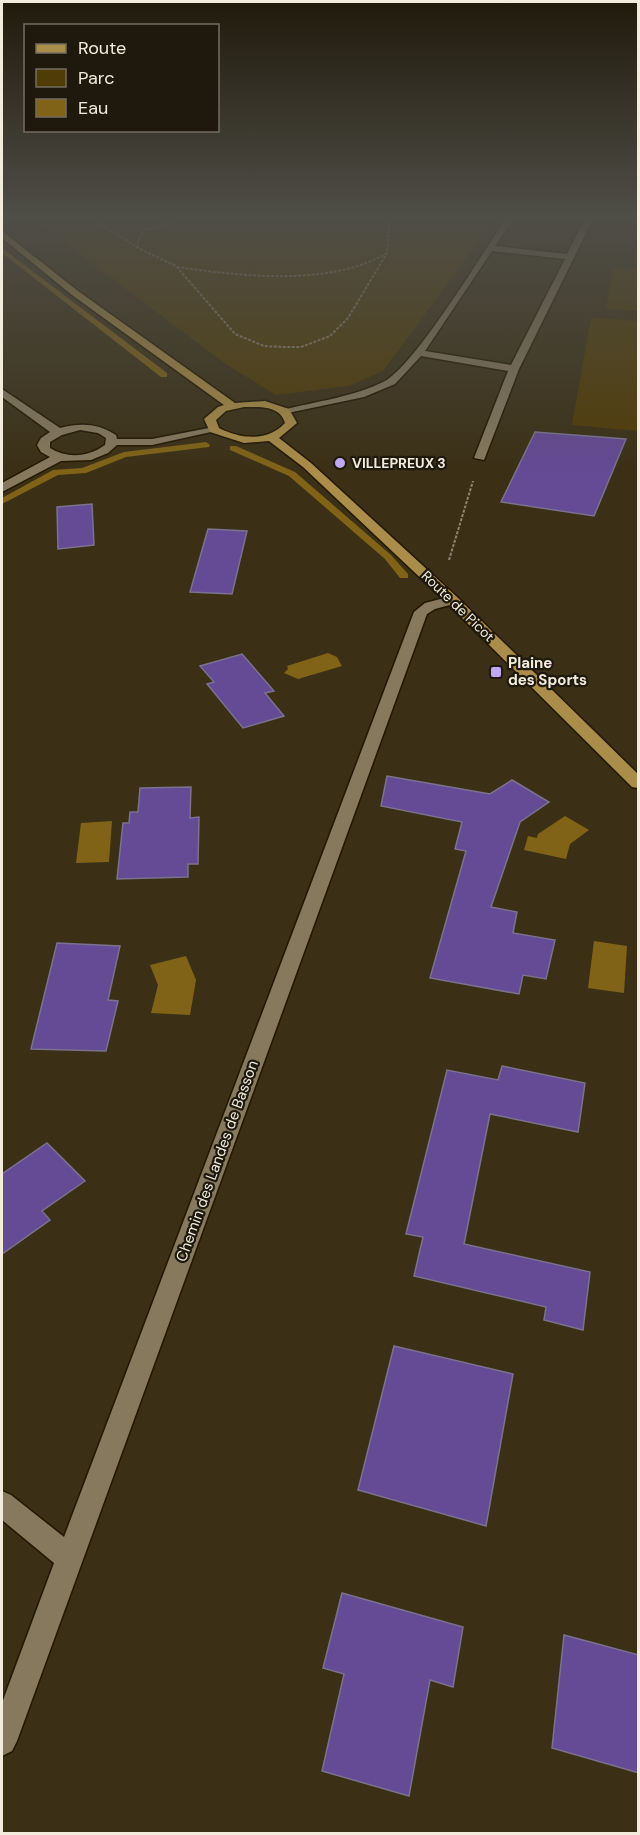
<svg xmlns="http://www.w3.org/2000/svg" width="640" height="1835" viewBox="0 0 640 1835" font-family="'DM Sans',sans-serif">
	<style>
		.green { fill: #503c06 }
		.water { fill: #806317 }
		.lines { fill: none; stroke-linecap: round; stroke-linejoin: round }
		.stream { fill: #806317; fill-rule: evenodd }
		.building { fill: #654a95; stroke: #7a728e; stroke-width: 1.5 }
		.minor-casing { stroke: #221700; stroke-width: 3 }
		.major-casing { stroke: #221700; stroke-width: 3 }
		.path { stroke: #8d846f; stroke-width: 2; stroke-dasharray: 3 1.5; stroke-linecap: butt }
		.minor { fill: #86795e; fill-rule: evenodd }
		.major { fill: #aa8d48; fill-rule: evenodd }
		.poi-dot { fill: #c0a8f3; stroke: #1e180d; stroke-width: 2 }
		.labels { text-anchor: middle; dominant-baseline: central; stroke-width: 4.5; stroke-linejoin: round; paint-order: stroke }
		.far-poi-label { font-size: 14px; font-weight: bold; fill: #f3ecdd; stroke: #1e180d; text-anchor: start }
		.far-street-label { font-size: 14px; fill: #f3ecdd; stroke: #1e180d }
		.poi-label { font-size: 15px; font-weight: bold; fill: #f3ecdd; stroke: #1e180d; text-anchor: start }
		.street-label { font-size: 15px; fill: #f3ecdd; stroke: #1e180d }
	</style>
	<rect width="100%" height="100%" fill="#3b3016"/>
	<path class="green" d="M 28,215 L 498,215 L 383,371 L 349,386 L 276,395 L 227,365 Z
		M 613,267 L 638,269 L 638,311 L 606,309 Z
		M 591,318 L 638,321 L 638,431 L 572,425 Z"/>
	<path class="water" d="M 328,653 L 337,657 L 342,666 L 298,679 L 284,673 L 288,669 L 287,666 Z
		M 565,816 L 589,830 L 570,844 L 566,859 L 524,850 L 528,836 L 537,838 L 538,834 Z
		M 112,821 L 109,862 L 76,863 L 81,823 Z
		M 594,941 L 627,946 L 624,993 L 588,988 Z
		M 186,956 L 196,980 L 190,1015 L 151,1013 L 158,985 L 150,965 Z"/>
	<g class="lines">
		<path class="stream" d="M 2,248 L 167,373 L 167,377 L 161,377 L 2,253 Z
			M 206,442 L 210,445 L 209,447 L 126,457 L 86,473 L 58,475 L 2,504 L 2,498 L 53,470 L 82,468 L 124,452 Z
			M 230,446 L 236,446 L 295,472 L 391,555 L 408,574 L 408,578 L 400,578 L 385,559 L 289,476 L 230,450 Z"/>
	</g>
	<path class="building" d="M 535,432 L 626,439 L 594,516 L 501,502 Z
		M 92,504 L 94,545 L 58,549 L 57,507 Z
		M 208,529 L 247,531 L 232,594 L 190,592 Z
		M 242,654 L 274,691 L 265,693 L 284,716 L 243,728 L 207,684 L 214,682 L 200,666 Z
		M 387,776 L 490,794 L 512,780 L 549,802 L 520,822 L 491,907 L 517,912 L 513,933 L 555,940 L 546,979 L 523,975 L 519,994 L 430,978 L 466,851 L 455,849 L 462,822 L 381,806 Z
		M 191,787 L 190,818 L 199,817 L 198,864 L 188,864 L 188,877 L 117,879 L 123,823 L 129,823 L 130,812 L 138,812 L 140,788 Z
		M 57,943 L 120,946 L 108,1000 L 118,1001 L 106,1051 L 31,1049 Z
		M 502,1066 L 585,1083 L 578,1132 L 490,1114 L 464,1244 L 590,1272 L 583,1330 L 544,1320 L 546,1307 L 414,1276 L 423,1237 L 406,1234 L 447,1070 L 498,1080 Z
		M 47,1143 L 85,1181 L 42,1211 L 50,1220 L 2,1254 L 2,1174 Z
		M 394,1346 L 513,1374 L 486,1526 L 358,1490 Z
		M 342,1593 L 463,1627 L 453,1687 L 430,1680 L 409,1796 L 322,1771 L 344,1674 L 323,1668 Z
		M 564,1635 L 639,1655 L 639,1773 L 552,1748 Z"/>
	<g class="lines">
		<defs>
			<path id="minor" d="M 508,215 L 516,215 L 495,246 L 567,254 L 587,215 L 595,215 L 519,369 L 484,460 L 474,458 L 508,371 L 421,356 L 395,384 L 364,397 L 283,414 L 283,410 C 317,401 354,397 385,381 C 416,364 485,249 508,215 ZM 492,251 L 565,259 L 511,365 L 425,351 Z
				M 2,389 L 60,428 C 81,423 97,423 116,435 L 117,439 L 152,439 L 214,427 L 220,430 L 152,445 L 117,445 L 108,453 L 91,460 L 61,461 L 2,492 L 2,483 L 50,457 L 41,452 L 37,445 L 41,438 L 50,432 L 2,397 ZM 80,430 L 98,433 L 106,438 L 105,445 C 88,457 68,459 50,448 L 50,442 L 62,435 Z
				M 452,596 L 457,597 L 457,603 L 435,609 L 427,614 L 17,1741 L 12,1751 L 2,1756 L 2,1703 L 54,1563 L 2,1520 L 2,1491 L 11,1495 L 64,1537 L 414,612 L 425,603 Z"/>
			<path id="major" d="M 2,231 L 78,291 L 235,403 L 265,401 L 289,409 L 297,423 L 279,438 L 311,463 L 457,597 L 638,774 L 638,788 L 632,787 L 447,603 L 303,467 L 269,441 L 244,443 L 210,432 L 204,419 L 218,407 L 224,405 L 72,295 L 2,238 ZM 244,407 C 259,407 280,405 285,423 C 268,442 240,439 219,428 L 216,420 L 226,411 Z"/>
		</defs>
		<use href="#minor" class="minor-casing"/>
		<use href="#major" class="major-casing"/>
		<path class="path" d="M 87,215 L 138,248 L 176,266 L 235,334 L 264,346 L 285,347 L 301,347 L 330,336 L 348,318 L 387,253 L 390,215
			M 138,248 L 138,241 L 144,230 L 195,215
			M 177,267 C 241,276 330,287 387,253
			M 449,560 L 473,481"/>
		<use href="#minor" class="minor"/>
		<use href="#major" class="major"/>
	</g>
	<linearGradient id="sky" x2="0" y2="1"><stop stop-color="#201a0c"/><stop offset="0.46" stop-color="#4f4e47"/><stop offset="1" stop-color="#4f4e47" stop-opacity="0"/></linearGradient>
	<rect width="640" height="472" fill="url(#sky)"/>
	<g class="poi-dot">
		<circle cx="340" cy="463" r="6"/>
		<rect x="490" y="666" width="12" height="12" rx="3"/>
	</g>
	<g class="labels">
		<g class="far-poi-label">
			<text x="352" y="463">VILLEPREUX 3</text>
		</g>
		<g class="far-street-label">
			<text transform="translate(458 606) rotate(44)">Route de Picot</text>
		</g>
		<g class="poi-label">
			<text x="508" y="663">Plaine<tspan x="508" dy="17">des Sports</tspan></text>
		</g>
		<g class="street-label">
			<text transform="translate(217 1161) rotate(-70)">Chemin des Landes de Basson</text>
		</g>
	</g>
	<rect width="640" height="1835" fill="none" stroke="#f3ecdd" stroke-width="6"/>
	<rect x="24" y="24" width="195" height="108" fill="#1e180d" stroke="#736d60" stroke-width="1.5"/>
	<rect x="36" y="44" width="30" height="9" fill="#aa8d48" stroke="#736d60" stroke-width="1.5"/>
	<text x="78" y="54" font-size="18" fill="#f3ecdd">Route</text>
	<rect x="36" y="69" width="30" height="18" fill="#503c06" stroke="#736d60" stroke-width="1.5"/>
	<text x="78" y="84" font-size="18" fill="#f3ecdd">Parc</text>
	<rect x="36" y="99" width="30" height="18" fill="#806317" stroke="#736d60" stroke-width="1.5"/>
	<text x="78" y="114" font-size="18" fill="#f3ecdd">Eau</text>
</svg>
